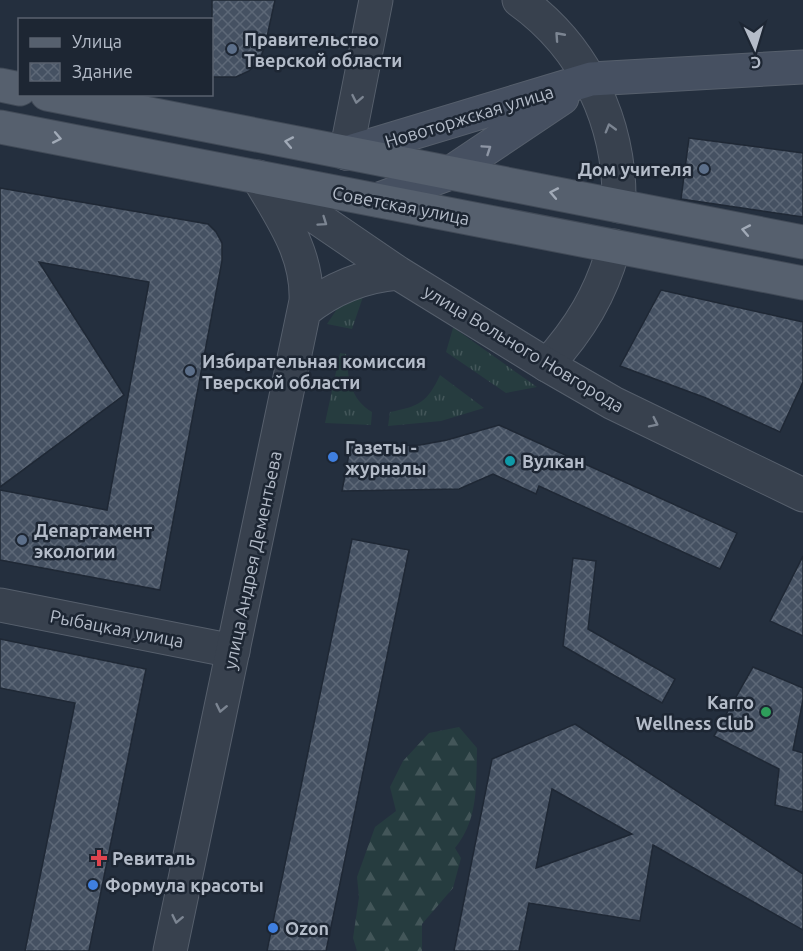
<svg xmlns="http://www.w3.org/2000/svg" width="803" height="951" viewBox="0 0 803 951" font-family="Ubuntu,sans-serif">
	<style>
		.grass { fill: url(#grass-tufts) }
		.forest { fill: url(#forest-firs) }
		.building { fill: url(#building-cross-hatch); stroke: #1f2835; stroke-width: 1.5; fill-rule: evenodd }
		.lines { fill: none; stroke-linecap: round; stroke-linejoin: round }
		.minor-casing { stroke: #565f6c; stroke-width: 35 }
		.tertiary-casing { stroke: #565f6c; stroke-width: 35 }
		.secondary-casing { stroke: #565f6c; stroke-width: 35 }
		.primary-casing { stroke: #414a57; stroke-width: 35 }
		.minor { stroke: #38414e; stroke-width: 33 }
		.tertiary { stroke: #38414e; stroke-width: 33 }
		.secondary { stroke: #465061; stroke-width: 33 }
		.primary { stroke: #56606e; stroke-width: 33 }
		.oneway { stroke: #7c8592 }
		.oneway2 { stroke: #a1aab7 }
		.oneway3 { stroke: #8e96a5 }
		.service-dot { fill: #5c6f8a; stroke: #1d2633; stroke-width: 2 }
		.shop-dot { fill: #3f7fe0; stroke: #1d2633; stroke-width: 2 }
		.culture-dot { fill: #0f9aa8; stroke: #1d2633; stroke-width: 2 }
		.leisure-dot { fill: #2e9e5b; stroke: #1d2633; stroke-width: 2 }
		.health-dot { fill: #e0444e; stroke: #1d2633; stroke-width: 2 }
		.labels { text-anchor: middle; dominant-baseline: central; stroke-width: 5; stroke-linejoin: round; paint-order: stroke }
		.poi-label { font-size: 18px; font-weight: bold; fill: #b4bcc9; stroke: #1d2633; text-anchor: start }
		.street-label { font-size: 18px; fill: #b4bcc9; stroke: #1d2633 }
	</style>
	<defs>
		<pattern id="grass-tufts" width="24" height="20" patternUnits="userSpaceOnUse" patternTransform="scale(1.5)"><rect width="24" height="20" fill="#263c3f"/><path d="M3 7l-1-3M5 7V3M7 7l1-3M15 17l-1-3M17 17v-4M19 17l1-3" fill="none" stroke="#435659"/></pattern>
		<pattern id="forest-firs" width="22" height="20" patternUnits="userSpaceOnUse" patternTransform="scale(1.5)"><rect width="22" height="20" fill="#263c3f"/><path d="M5 1l3.5 6h-7zM16 11l3.5 6h-7z" fill="#435659"/></pattern>
		<pattern id="building-cross-hatch" width="8" height="8" patternUnits="userSpaceOnUse" patternTransform="scale(1.5)"><rect width="8" height="8" fill="#455162"/><path d="M0 0l8 8M0 8l8-8" fill="none" stroke="#5d6877"/></pattern>
	</defs>
	<rect width="100%" height="100%" fill="#242f3e"/>
	<path class="grass" d="M 366,288 L 352,329 L 327,324 L 341,303 Z
		M 453,328 L 454,328 L 537,387 L 506,393 L 446,352 Z
		M 340,353 L 346,354 C 348,377 350,399 372,412 L 371,425 L 325,423 Z
		M 440,375 L 484,408 L 441,421 L 388,426 L 390,412 C 419,406 427,403 440,375 Z"/>
	<path class="forest" d="M 459,727 L 477,748 C 476,783 479,819 455,848 L 461,858 L 453,888 L 422,924 L 422,951 L 357,951 L 353,938 L 359,897 L 357,877 L 375,827 L 396,811 L 390,787 L 403,761 L 429,733 Z"/>
	<path class="building" d="M 212,0 L 275,0 L 265,46 L 259,61 L 249,71 L 236,77 L 212,77 Z
		M 689,138 L 803,153 L 803,217 L 681,199 Z
		M 0,188 L 208,224 L 216,232 L 222,243 L 222,261 L 160,590 L 0,560 L 0,490 L 107,510 L 149,282 L 39,262 L 124,395 L 0,487 Z
		M 661,290 L 803,322 L 803,382 L 780,432 L 706,398 L 620,366 Z
		M 499,425 L 737,533 L 720,569 L 539,486 L 536,494 L 493,474 L 459,489 L 342,491 L 351,443 L 369,447 L 420,445 L 447,440 Z
		M 352,539 L 409,550 L 326,951 L 267,951 Z
		M 803,556 L 803,636 L 770,621 Z
		M 573,558 L 596,561 L 588,629 L 675,679 L 662,703 L 563,646 Z
		M 0,639 L 146,669 L 89,951 L 25,951 L 75,703 L 0,688 Z
		M 753,667 L 803,688 L 803,700 L 793,750 L 803,753 L 803,812 L 775,805 L 779,769 L 714,736 Z
		M 575,724 L 803,874 L 803,930 L 653,845 L 640,921 L 529,903 L 519,951 L 454,951 L 492,759 ZM 552,789 L 632,834 L 536,868 Z"/>
	<g class="lines">
		<defs>
			<path id="minor" d="M 519,0 C 586,48 621,124 619,206
				M 547,365 C 579,330 602,293 614,246
				M 0,605 L 233,651"/>
			<path id="tertiary" d="M 346,153 L 376,0
				M 266,183 L 398,273 L 547,365 L 613,403 L 803,495
				M 304,311 C 332,288 362,276 398,273
				M 170,951 L 306,301 C 308,253 281,217 258,177"/>
			<path id="secondary" d="M 346,153 L 591,79 L 803,67
				M 377,200 L 450,173 L 562,98"/>
			<path id="primary" d="M 0,85 L 20,89
				M 47,94 L 803,242
				M 0,127 L 803,283"/>
		</defs>
		<use href="#minor" class="minor-casing"/>
		<use href="#tertiary" class="tertiary-casing"/>
		<use href="#secondary" class="secondary-casing"/>
		<use href="#primary" class="primary-casing"/>
		<use href="#minor" class="minor"/>
		<use href="#tertiary" class="tertiary"/>
		<use href="#secondary" class="secondary"/>
		<use href="#primary" class="primary"/>
	</g>
	<defs><path id="oneway-chevron" d="M-2-3.5L2.5 0L-2 3.5" fill="none" stroke-width="1.6" stroke-linecap="round" stroke-linejoin="round" transform="scale(1.5)"/></defs>
	<g class="oneway">
		<use href="#oneway-chevron" transform="translate(559 36) rotate(-132)"/>
		<use href="#oneway-chevron" transform="translate(357 99) rotate(101)"/>
		<use href="#oneway-chevron" transform="translate(610 128) rotate(-106)"/>
		<use href="#oneway-chevron" transform="translate(323 222) rotate(35)"/>
		<use href="#oneway-chevron" transform="translate(654 423) rotate(26)"/>
		<use href="#oneway-chevron" transform="translate(221 708) rotate(102)"/>
		<use href="#oneway-chevron" transform="translate(177 919) rotate(102)"/>
	</g>
	<g class="oneway2">
		<use href="#oneway-chevron" transform="translate(57 138) rotate(11)"/>
		<use href="#oneway-chevron" transform="translate(289 142) rotate(-169)"/>
		<use href="#oneway-chevron" transform="translate(554 193) rotate(-169)"/>
		<use href="#oneway-chevron" transform="translate(746 230) rotate(-169)"/>
	</g>
	<use class="oneway3" href="#oneway-chevron" transform="translate(487 149) rotate(-34)"/>
	<g class="service-dot">
		<circle cx="232" cy="49" r="6"/>
		<circle cx="704" cy="169" r="6"/>
		<circle cx="190" cy="371" r="6"/>
		<circle cx="22" cy="540" r="6"/>
	</g>
	<g class="shop-dot">
		<circle cx="333" cy="457" r="6"/>
		<circle cx="93" cy="885" r="6"/>
		<circle cx="273" cy="928" r="6"/>
	</g>
	<circle class="culture-dot" cx="510" cy="461" r="6"/>
	<circle class="leisure-dot" cx="766" cy="712" r="6"/>
	<path class="health-dot" d="M96 849h6v6h6v6h-6v6h-6v-6h-6v-6h6z"/>
	<g class="labels">
		<g class="poi-label">
			<text x="244" y="39">Правительство<tspan x="244" dy="21">Тверской области</tspan></text>
			<text x="692" y="169" text-anchor="end">Дом учителя</text>
			<text x="202" y="361">Избирательная комиcсия<tspan x="202" dy="21">Тверской области</tspan></text>
			<text x="345" y="447">Газеты -<tspan x="345" dy="21">журналы</tspan></text>
			<text x="522" y="461">Вулкан</text>
			<text x="34" y="530">Департамент<tspan x="34" dy="21">экологии</tspan></text>
			<text x="754" y="702" text-anchor="end">Karro<tspan x="754" dy="21">Wellness Club</tspan></text>
			<text x="112" y="858">Ревиталь</text>
			<text x="105" y="885">Формула красоты</text>
			<text x="285" y="928">Ozon</text>
		</g>
		<g class="street-label">
			<text transform="translate(469 116) rotate(-17)">Новоторжская улица</text>
			<text transform="translate(401 205) rotate(11)">Советская улица</text>
			<text transform="translate(524 348) rotate(31)">улица Вольного Новгорода</text>
			<text transform="translate(252 560) rotate(-78)">улица Андрея Дементьева</text>
			<text transform="translate(117 628) rotate(11)">Рыбацкая улица</text>
		</g>
	</g>
	<rect x="18" y="18" width="195" height="78" fill="#1d2633" stroke="#59626f" stroke-width="1.5"/>
	<rect x="30" y="38" width="30" height="9" fill="#56606e" stroke="#59626f" stroke-width="1.5"/>
	<text x="72" y="48" font-size="18" fill="#b4bcc9">Улица</text>
	<rect x="30" y="63" width="30" height="18" fill="url(#building-cross-hatch)" stroke="#59626f" stroke-width="1.5"/>
	<text x="72" y="78" font-size="18" fill="#b4bcc9">Здание</text>
	<g transform="translate(755 48) rotate(176)" stroke="#1d2633" stroke-width="4.5" paint-order="stroke">
	<path d="M0-4.5L10 22L0 15L-10 22Z" fill="#b4bcc9"/>
	<text y="-9" font-size="16" font-weight="bold" text-anchor="middle" fill="#b4bcc9">С</text>
	</g>
</svg>
